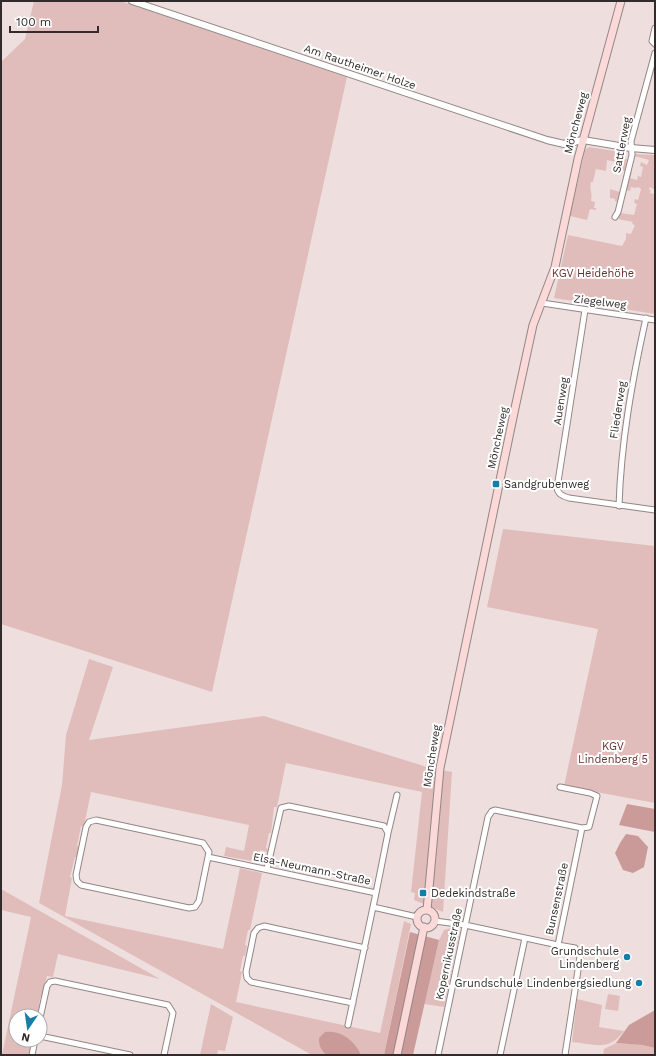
<svg xmlns="http://www.w3.org/2000/svg" width="656" height="1056" viewBox="0 0 656 1056" font-family="'Work Sans',sans-serif">
	<style>
		.green { fill: #e0bdbb }
		.forest { fill: #ca9b99 }
		.water { fill: #c99a98 }
		.lines { fill: none; stroke-linecap: round; stroke-linejoin: round }
		.minor-casing { stroke: #938685; stroke-width: 7 }
		.tertiary-casing { stroke: #938685; stroke-width: 8 }
		.secondary-casing { stroke: #938685; stroke-width: 9 }
		.minor { stroke: #fff; stroke-width: 5 }
		.tertiary { stroke: #fff; stroke-width: 6 }
		.secondary { stroke: #fbd9d8; stroke-width: 7 }
		.poi-dot { fill: #177ea8; stroke: #fff; stroke-width: 1.5 }
		.labels { text-anchor: middle; dominant-baseline: central; stroke-width: 4; stroke-linejoin: round; paint-order: stroke }
		.street-label { font-size: 11px; fill: #312b2b; stroke: #fff }
		.park-label { font-size: 11px; fill: #682d2d; stroke: #fff }
		.poi-label { font-size: 11px; fill: #312b2b; stroke: #fff; text-anchor: start }
	</style>
	<rect width="100%" height="100%" fill="#eedfde"/>
	<path class="green" d="M 34,1 L 120,1 L 347,77 L 212,692 L 1,624 L 1,62 L 25,39 Z
		M 589,147 L 615,151 L 615,157 L 627,159 L 625,171 L 620,170 L 620,163 L 607,160 L 606,171 L 596,169 L 593,182 L 591,182 C 589,191 593,192 591,201 L 595,202 L 594,208 L 596,208 L 596,210 L 590,209 L 587,220 L 570,216 L 585,150 Z
		M 634,154 L 655,155 L 655,190 L 650,187 L 649,190 L 651,190 L 650,193 L 654,194 L 655,192 L 655,314 L 554,298 L 568,235 L 622,246 L 626,239 L 626,233 L 631,234 L 635,225 L 632,224 L 633,222 L 618,219 L 620,213 L 634,215 L 637,204 L 634,203 L 635,199 L 638,200 L 641,189 L 638,187 L 636,188 L 631,187 L 630,191 L 626,190 L 630,171 L 632,172 L 630,178 L 637,180 L 638,176 L 641,177 L 643,167 L 640,166 L 641,162 L 647,165 L 649,160 L 634,156 Z
		M 610,189 L 620,192 L 617,202 L 615,201 L 615,199 L 610,198 Z
		M 503,529 L 655,546 L 655,803 L 564,786 L 598,629 L 487,607 Z
		M 89,659 L 113,667 L 89,740 L 264,716 L 430,768 L 452,772 L 443,912 L 414,900 L 415,893 L 411,892 L 422,792 L 286,763 L 277,807 L 274,807 L 271,833 L 269,833 L 266,848 L 268,849 L 267,852 L 260,850 L 258,862 L 224,856 L 226,847 L 244,851 L 249,825 L 91,792 L 84,826 L 81,826 L 77,846 L 79,847 L 77,857 L 75,857 L 70,877 L 72,878 L 65,916 L 223,949 L 240,868 L 262,873 L 250,930 L 248,930 L 245,945 L 247,946 L 245,956 L 243,956 L 240,971 L 242,972 L 236,1002 L 380,1033 L 404,921 L 411,924 L 384,1055 L 312,1055 L 39,903 L 62,785 L 66,735 Z
		M 1,889 L 160,979 L 58,954 L 53,977 L 47,976 L 42,997 L 40,998 L 38,1016 L 16,1016 L 16,1040 L 33,1041 L 28,1055 L 2,1055 L 31,917 L 1,910 Z
		M 451,928 L 460,930 L 444,1007 L 424,1004 L 439,940 L 444,930 Z
		M 608,994 L 620,996 L 618,1011 L 605,1009 Z
		M 577,999 L 602,1005 L 599,1027 L 624,1031 C 608,1052 596,1044 572,1042 Z
		M 211,1004 L 233,1017 L 225,1051 L 218,1050 L 217,1055 L 200,1055 Z
		M 616,1043 L 642,1045 L 655,1048 L 655,1055 L 603,1055 L 604,1049 Z"/>
	<path class="forest" d="M 627,804 L 655,809 L 655,832 L 619,825 Z
		M 410,932 L 439,940 L 413,1055 L 384,1055 Z
		M 655,1010 L 655,1048 L 642,1045 L 616,1043 L 629,1025 Z"/>
	<path class="water" d="M 626,834 L 638,836 L 648,847 L 644,867 L 633,873 L 623,870 L 615,853 L 620,843 Z
		M 325,1032 C 341,1030 355,1041 361,1055 L 327,1055 C 321,1051 319,1046 319,1038 Z"/>
	<g class="lines">
		<defs>
			<path id="minor" d="M 655,28 L 652,41 L 655,44
				M 615,217 L 618,212 L 632,155 L 631,141 L 655,53
				M 542,303 L 655,320
				M 585,310 L 557,488 C 558,494 562,496 569,498 L 655,510
				M 619,506 C 621,442 632,381 646,318
				M 560,787 L 590,793 L 597,796 L 589,827 L 582,828
				M 388,833 L 397,795
				M 208,857 L 209,852 L 203,843 L 96,820 L 89,822 L 86,827 L 76,875 L 77,881 L 81,885 L 189,908 L 195,907 L 199,901 L 208,857 L 376,893 L 373,907 L 417,917
				M 267,869 L 281,808 L 289,806 L 384,826 L 388,833 L 376,893
				M 435,921 L 465,925 L 558,945
				M 353,1003 L 251,982 L 247,978 L 246,972 L 254,933 L 258,928 L 264,926 L 365,948
				M 40,1018 L 47,986 L 50,982 L 55,981 L 168,1005 L 173,1013 L 164,1055
				M 348,1025 L 373,907
				M 40,1036 L 130,1055
				M 32,1055 L 35,1040
				M 438,1055 L 488,817 L 492,811 L 495,810 L 582,828 L 558,945 L 575,948 L 580,957 L 565,1055
				M 500,1055 L 525,938"/>
			<path id="tertiary" d="M 132,1 L 547,140 L 564,144 L 583,140 L 631,148 L 655,150"/>
			<path id="secondary" d="M 427,910 L 440,768 L 515,408 L 533,325 L 555,267 L 578,159 L 621,1
				M417 919a9 9 0 1 1 18 0a9 9 0 1 1-18 0Z
				M 397,1055 L 424,927"/>
		</defs>
		<use href="#minor" class="minor-casing"/>
		<use href="#tertiary" class="tertiary-casing"/>
		<use href="#secondary" class="secondary-casing"/>
		<use href="#minor" class="minor"/>
		<use href="#tertiary" class="tertiary"/>
		<use href="#secondary" class="secondary"/>
	</g>
	<g class="poi-dot">
		<rect x="492" y="480" width="8" height="8" rx="2"/>
		<rect x="419" y="889" width="8" height="8" rx="2"/>
		<circle cx="627" cy="957" r="4"/>
		<circle cx="639" cy="983" r="4"/>
	</g>
	<g class="labels">
		<g class="street-label">
			<text transform="translate(360 67) rotate(19)">Am Rautheimer Holze</text>
			<text transform="translate(576 123) rotate(-75)">Möncheweg</text>
			<text transform="translate(622 145) rotate(-79)">Sattlerweg</text>
			<text transform="translate(600 302) rotate(7)">Ziegelweg</text>
			<text transform="translate(561 401) rotate(-81)">Auenweg</text>
			<text transform="translate(618 410) rotate(-81)">Fliederweg</text>
			<text transform="translate(498 438) rotate(-78)">Möncheweg</text>
			<text transform="translate(432 756) rotate(-81)">Möncheweg</text>
			<text transform="translate(312 869) rotate(12)">Elsa-Neumann-Straße</text>
			<text transform="translate(557 899) rotate(-78)">Bunsenstraße</text>
			<text transform="translate(449 954) rotate(-78)">Kopernikusstraße</text>
		</g>
		<g class="park-label">
			<text x="593" y="273">KGV Heidehöhe</text>
			<text x="613" y="746">KGV<tspan x="613" dy="13">Lindenberg 5</tspan></text>
		</g>
		<g class="poi-label">
			<text x="504" y="484">Sandgrubenweg</text>
			<text x="431" y="893">Dedekindstraße</text>
			<text x="619" y="951" text-anchor="end">Grundschule<tspan x="619" dy="13">Lindenberg</tspan></text>
			<text x="631" y="983" text-anchor="end">Grundschule Lindenbergsiedlung</text>
		</g>
	</g>
	<rect width="656" height="1056" fill="none" stroke="#312b2b" stroke-width="4"/>
	<g transform="translate(28 1028) rotate(193)"><circle r="19" fill="#ffffff" stroke="#adaaaa"/>
	<path d="M0-3L7 15L0 10L-7 15Z" fill="#177ea8"/>
	<text y="-6" font-size="11" font-weight="bold" text-anchor="middle" fill="#312b2b">N</text>
	</g>
	<path d="M10 26v6h88v-6" fill="none" stroke="#312b2b" stroke-width="2"/>
	<text x="16" y="26" font-size="12" fill="#312b2b" stroke="#ffffff" stroke-width="3" paint-order="stroke">100 m</text>
</svg>
